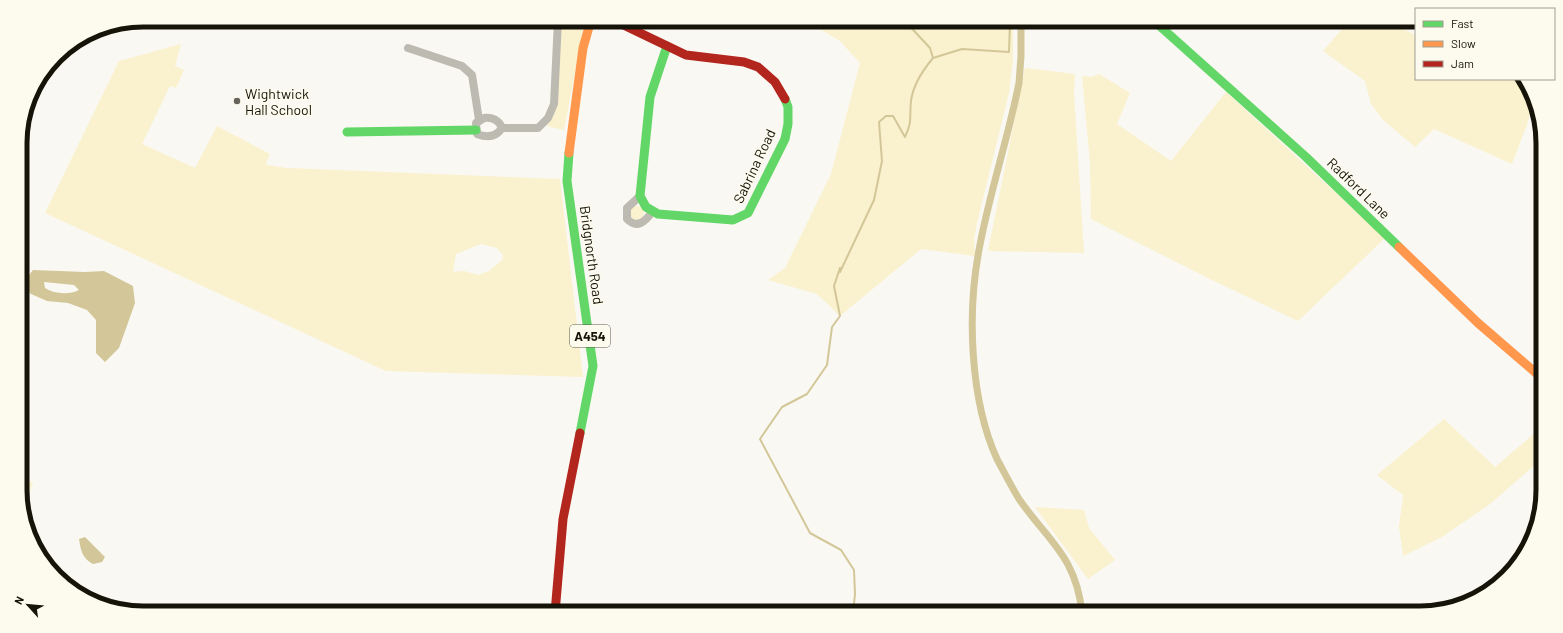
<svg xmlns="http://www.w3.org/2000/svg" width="1563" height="633" viewBox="0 0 1563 633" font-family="Barlow,sans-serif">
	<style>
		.green { fill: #faf1ce; fill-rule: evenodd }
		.water { fill: #d3c799; fill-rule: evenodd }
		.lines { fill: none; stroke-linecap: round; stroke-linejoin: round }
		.stream { stroke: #d3c799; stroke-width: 2 }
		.canal { stroke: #d3c799; stroke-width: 7 }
		.street { stroke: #bdbbb1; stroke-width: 8 }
		.fast { stroke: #63d668; stroke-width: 9 }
		.slow { stroke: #ff974d; stroke-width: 9 }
		.jam { stroke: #b3261e; stroke-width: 9 }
		.poi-dot { fill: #66635a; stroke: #fdfaee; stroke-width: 1.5 }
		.labels { text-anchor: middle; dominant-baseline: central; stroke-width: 3; stroke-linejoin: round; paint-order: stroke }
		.shield { fill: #fdfaee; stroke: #5b584d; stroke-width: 1 }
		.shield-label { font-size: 13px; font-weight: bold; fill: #161308 }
		.poi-label { font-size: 14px; fill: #161308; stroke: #fdfaee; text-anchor: start }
		.street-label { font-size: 14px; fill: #161308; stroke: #fdfaee }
		.rim { fill: none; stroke: #161308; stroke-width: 5 }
	</style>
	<rect width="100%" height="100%" fill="#faf8f2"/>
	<path class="green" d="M 561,20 L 585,20 L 564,130 L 547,126 L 557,102 Z
		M 805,20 L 1013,20 L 1013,60 L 1009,93 L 977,223 L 974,239 L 975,256 L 921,249 L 840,316 L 817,294 L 768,280 L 785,268 L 831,174 L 860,63 L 840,41 Z
		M 1350,20 L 1382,20 L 1416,35 L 1416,79 L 1523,79 L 1534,98 L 1527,125 L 1512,164 L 1434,129 L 1415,147 L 1383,120 L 1371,104 L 1365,81 L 1323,51 Z
		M 181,44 L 175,66 L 184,70 L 176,88 L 170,86 L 142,144 L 195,168 L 217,126 L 270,154 L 266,163 L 267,165 L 287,168 L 560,179 L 583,377 L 386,371 L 45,213 L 119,61 ZM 481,244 L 497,248 L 503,255 L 502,260 L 489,271 L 478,275 L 464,271 L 453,272 L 456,254 Z
		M 1025,68 L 1075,74 L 1074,94 L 1084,253 L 988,251 Z
		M 1099,74 L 1130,93 L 1117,124 L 1171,161 L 1226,92 L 1385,238 L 1298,321 L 1214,281 L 1091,219 L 1090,163 L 1082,76 L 1091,77 Z
		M630 213a7 7 0 1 1 14 0a7 7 0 1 1-14 0Z
		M 1444,419 L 1495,467 L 1543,426 L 1543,458 L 1490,504 L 1442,537 L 1403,556 L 1399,527 L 1403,495 L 1377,475 Z
		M 22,478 L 33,483 L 22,511 Z
		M 1035,507 L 1084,510 L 1089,528 L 1115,560 L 1088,579 Z"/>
	<path class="water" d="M 33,270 L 85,272 L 104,271 L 133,286 L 135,303 L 119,348 L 105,362 L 96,353 L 96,320 L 87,310 L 68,303 L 47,301 L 31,294 L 23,288 L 23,283 ZM 44,282 L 74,285 L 79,290 C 69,295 54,294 45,288 Z
		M 85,537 L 105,557 L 102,562 L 93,564 C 82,558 81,551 79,539 Z"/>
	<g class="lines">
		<path class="stream" d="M 933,58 L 962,49 L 1009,52 L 1010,20
			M 853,613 L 855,594 L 854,570 L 841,550 L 810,533 L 760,439 L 782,407 L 807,394 L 827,365 L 832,327 L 840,316 L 834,286 L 840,268 L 840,272 L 874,200 L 882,161 L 879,122 L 886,116 L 893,116 L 905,137 C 913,120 909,118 911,101 C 913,84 923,70 933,58 L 930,48 L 904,20"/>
		<path class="canal" d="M 1021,20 L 1021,56 L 1019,83 C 1008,139 989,194 979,250 C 967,313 970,400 997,459 C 1004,472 1011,486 1019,499 C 1048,541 1076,556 1082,613"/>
		<path class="street" d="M 408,48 L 462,66 L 472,75 L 479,120
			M 484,118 C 492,117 499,120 502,128 C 496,137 487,138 477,134 L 476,123 Z
			M 502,128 L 538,128 L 548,118 L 554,104 L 558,20
			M 640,196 L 627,208 L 627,219 C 637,229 645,222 652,212"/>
		<path class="fast" d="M 1153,20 L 1306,157 L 1399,247
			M 667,46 L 650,97 L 640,196 L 646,207 L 658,214 L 733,220 L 748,213 L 785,139 L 788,124 L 788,107 L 785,99
			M 347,132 L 476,130
			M 569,153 L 567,181 L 593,366 L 580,433"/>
		<path class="slow" d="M 569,153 L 583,48 L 591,20
			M 1399,247 L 1478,323 L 1543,379"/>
		<path class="jam" d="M 613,20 L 686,55 L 744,62 L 758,67 L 775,82 L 785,99
			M 555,613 L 563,519 L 580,433"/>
	</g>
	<circle class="poi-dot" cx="237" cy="101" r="4"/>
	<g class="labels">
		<rect class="shield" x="570" y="325" width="40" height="22" rx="3"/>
		<g class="shield-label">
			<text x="590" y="336">A454</text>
		</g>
		<g class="poi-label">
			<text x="245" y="93">Wightwick<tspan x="245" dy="16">Hall School</tspan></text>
		</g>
		<g class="street-label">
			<text transform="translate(754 166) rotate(-65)">Sabrina Road</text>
			<text transform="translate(1359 188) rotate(44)">Radford Lane</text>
			<text transform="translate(592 255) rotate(82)">Bridgnorth Road</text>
		</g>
	</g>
	<path d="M0 0H1563V633H0ZM143 27H1420A116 116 0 0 1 1536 143V490A116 116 0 0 1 1420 606H143A116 116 0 0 1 27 490V143A116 116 0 0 1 143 27Z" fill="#fdfaee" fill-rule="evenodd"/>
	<path class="rim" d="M143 27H1420A116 116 0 0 1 1536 143V490A116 116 0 0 1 1420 606H143A116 116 0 0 1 27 490V143A116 116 0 0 1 143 27Z"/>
	<rect x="1415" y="8" width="140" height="72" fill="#fdfaee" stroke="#a19e92"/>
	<rect x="1423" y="21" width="20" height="6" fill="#63d668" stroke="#a19e92"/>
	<text x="1451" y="28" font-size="12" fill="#161308">Fast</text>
	<rect x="1423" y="41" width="20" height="6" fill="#ff974d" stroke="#a19e92"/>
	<text x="1451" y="48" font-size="12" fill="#161308">Slow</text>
	<rect x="1423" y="61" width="20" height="6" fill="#b3261e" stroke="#a19e92"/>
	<text x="1451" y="68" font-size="12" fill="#161308">Jam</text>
	<g transform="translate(28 605) rotate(297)" stroke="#fdfaee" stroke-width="3" paint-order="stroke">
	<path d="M0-3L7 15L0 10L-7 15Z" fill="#161308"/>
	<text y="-6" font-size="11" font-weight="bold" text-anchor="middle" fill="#161308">N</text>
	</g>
</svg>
